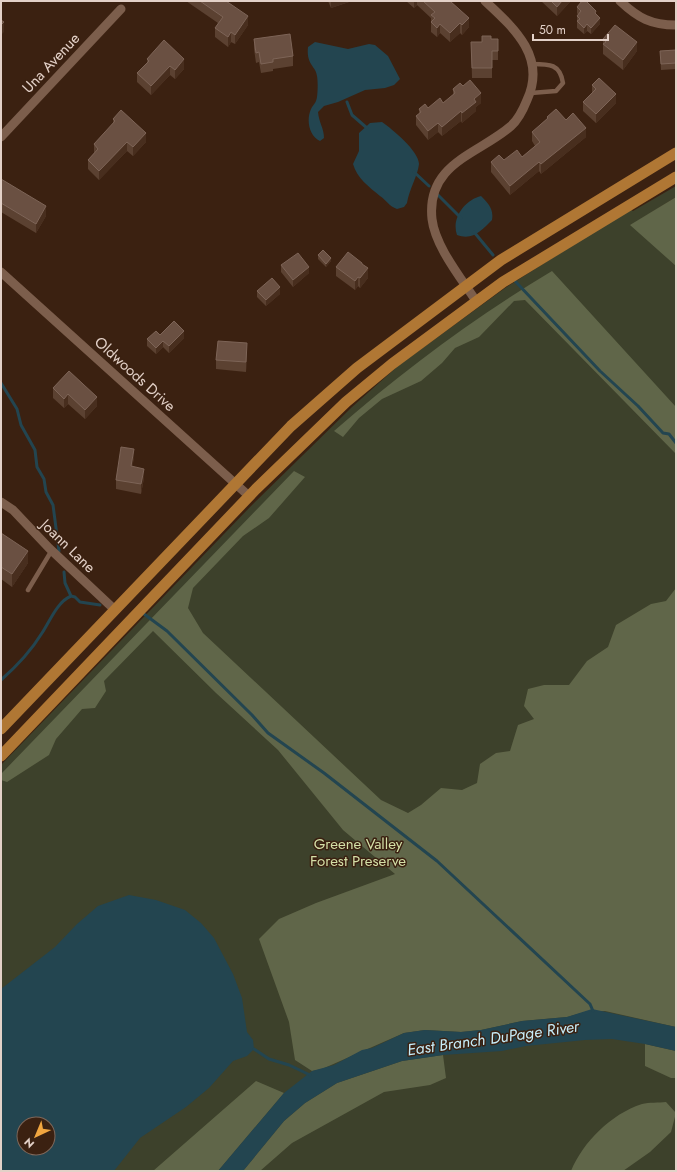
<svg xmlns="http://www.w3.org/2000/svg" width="677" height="1172" viewBox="0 0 677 1172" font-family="Jost,sans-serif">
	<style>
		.green { fill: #3d412b; fill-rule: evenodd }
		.forest { fill: #606649 }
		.water { fill: #234550; fill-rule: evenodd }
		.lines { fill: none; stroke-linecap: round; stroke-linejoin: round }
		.stream { stroke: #234550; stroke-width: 3 }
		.service { stroke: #7c5e4c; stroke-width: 4.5 }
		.minor { stroke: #7c5e4c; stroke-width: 9 }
		.primary { stroke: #b07734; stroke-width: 11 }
		.wall { fill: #5b4131 }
		.shaded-wall { fill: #482e1e }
		.building { fill: #6a5042; stroke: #7d6457 }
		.labels { text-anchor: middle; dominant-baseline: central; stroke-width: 3; stroke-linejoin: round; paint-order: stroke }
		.street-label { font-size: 15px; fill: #e3d1c8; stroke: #3b2111 }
		.park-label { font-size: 15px; fill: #d4dfa7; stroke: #3b2111 }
		.water-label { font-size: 16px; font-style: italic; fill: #c5ecf9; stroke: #3b2111 }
	</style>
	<rect width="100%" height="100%" fill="#3b2111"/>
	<path class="green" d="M 676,186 L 676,197 L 641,219 L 676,250 L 676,1171 L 1,1171 L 1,765 L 250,507 L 352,407 L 398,366 L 505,288 L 630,209 L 633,211 ZM 24,1124 L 48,1124 L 48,1148 L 24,1148 Z"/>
	<path class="forest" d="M 676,197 L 676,266 L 630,225 Z
		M 552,271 L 676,407 L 676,454 L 525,300 L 514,301 L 479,337 L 455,348 L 442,363 L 421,381 L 382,399 L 359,418 L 343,437 L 334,431 C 401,372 475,317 552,271 Z
		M 294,471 L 305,477 L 269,518 L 243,536 L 193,588 L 188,608 L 203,633 L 381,800 L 408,813 L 421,805 L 441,788 L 462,790 L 477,783 L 480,764 L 496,753 L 510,751 L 518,725 L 534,719 L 524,706 L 528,689 L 544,685 L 569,685 L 587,661 L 608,647 L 616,625 L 651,604 L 666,601 L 676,588 L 676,1027 L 605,1011 L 585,1012 L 567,1017 L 522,1021 L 481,1030 L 461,1032 L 425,1030 L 404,1033 L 322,1069 L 312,1071 L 295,1060 L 289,1022 L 259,939 L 279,919 L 316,903 L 395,874 L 343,830 L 278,750 L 216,693 L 153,631 L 104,681 L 106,691 L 95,708 L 82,709 L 56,739 L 49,755 L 7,782 L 1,780 L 1,774 Z
		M 645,1044 L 676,1051 L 676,1078 L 671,1078 L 645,1066 Z
		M 443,1055 L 446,1078 L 430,1085 L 384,1092 L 292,1143 L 260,1171 L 243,1171 L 284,1121 L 305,1103 L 337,1083 L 402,1061 Z
		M 256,1081 L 284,1093 L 218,1171 L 153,1171 Z
		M 666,1102 L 676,1113 L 671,1132 L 650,1152 L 623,1171 L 571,1171 C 583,1142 611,1114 642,1104 C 649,1102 659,1103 666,1102 Z"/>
	<path class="water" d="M 315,42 L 348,49 L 369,44 L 375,45 L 388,56 L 400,79 L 394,85 L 385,88 L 365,90 L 338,102 L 324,106 L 318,112 C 319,123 324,128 324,138 L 320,141 C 309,136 306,120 311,109 C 312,106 315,104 316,101 C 318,97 318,80 317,76 C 316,66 306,65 308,47 Z
		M 382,122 C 392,129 419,151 419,164 C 418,175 409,190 407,203 L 404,207 L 397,209 C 389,206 387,201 380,196 C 369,187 357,178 353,164 L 359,151 L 359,133 L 370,123 Z
		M 481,196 C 488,203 494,209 492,220 C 482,230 473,241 457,235 C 451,218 465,200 481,196 Z
		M 129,895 L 156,900 L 185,910 L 201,923 L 214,938 L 233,974 L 242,998 L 247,1032 L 253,1040 L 254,1049 L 247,1056 L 233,1061 L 209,1088 L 186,1107 L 140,1138 L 114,1171 L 1,1171 L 1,989 L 55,947 L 77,924 L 98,906 ZM 24,1124 L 48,1124 L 48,1148 L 24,1148 Z
		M 592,1009 L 676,1027 L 676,1051 L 645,1044 L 612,1039 L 585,1040 L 526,1046 L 502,1051 L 443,1055 L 402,1061 L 337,1083 L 305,1103 L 284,1121 L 243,1171 L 218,1171 L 284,1093 L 312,1071 L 334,1065 L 362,1050 L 372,1048 L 404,1033 L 425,1030 L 461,1032 L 481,1030 L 522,1021 L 567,1017 Z"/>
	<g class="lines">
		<path class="stream" d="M 347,102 L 352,115 L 367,128
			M 414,172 L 429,186
			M 438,195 L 461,218
			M 474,232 L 493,255
			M 515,281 L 600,371 L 638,406 L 663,433 L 669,434 L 676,443
			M 1,383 L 17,409 L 21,425 L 35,450 L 37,467 L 44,479 L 46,492 L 53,505 L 59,551
			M 64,572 L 65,583 L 71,596
			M 71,596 L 75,597 L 80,602 L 100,605
			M 144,614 L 167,631 L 252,715 L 268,733 L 324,773 L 437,861 L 590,1004 L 593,1011
			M 1,680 C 17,666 31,651 42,633 C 50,621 57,602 71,596
			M 254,1049 L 269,1059 L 289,1065 L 310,1075"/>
		<path class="service" d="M 531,93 L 556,91 L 563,83 C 560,64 550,64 532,64
			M 28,590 L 52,550"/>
		<path class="minor" d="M 620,1 C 638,18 651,25 676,25
			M 1,137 L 121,9
			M 1,272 L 249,496
			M 476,301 C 461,278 435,246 432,219 C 426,163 479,154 511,126 C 519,119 523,110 527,100 C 547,57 514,28 485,1
			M 1,502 L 13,510 L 49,548 L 115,610"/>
		<path class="primary" d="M 1,729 L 291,426 L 357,368 L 501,260 L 676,153
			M 1,756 L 256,489 L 346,402 L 392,364 L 503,282 L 676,177"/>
	</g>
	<path class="wall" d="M 186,1 L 226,1 L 248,25 L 235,44 L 231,42 L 228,47 L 215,37 L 215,28 L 218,23 Z
		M 328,1 L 352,1 L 331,8 Z
		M 406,1 L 450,1 L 469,27 L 462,35 L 460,33 L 450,42 L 440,33 L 437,37 L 431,32 L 431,18 L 417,5 L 414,8 Z
		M 541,1 L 570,1 L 570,2 L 557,16 Z
		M 577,7 L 596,14 L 600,24 L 591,34 L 587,31 L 584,34 L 577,28 L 577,16 L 578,15 L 577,13 Z
		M 254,39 L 293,56 L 293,66 L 273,69 L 273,71 L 261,73 L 259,62 L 256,63 L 254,49 Z
		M 491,39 L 498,39 L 498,60 L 492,60 L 492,78 L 472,78 L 471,42 L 482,42 Z
		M 603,39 L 637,51 L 623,70 L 603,54 Z
		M 676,50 L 676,69 L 661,70 L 660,51 Z
		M 147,59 L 184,69 L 175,79 L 170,75 L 151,95 L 137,82 L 137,73 L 147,63 Z
		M 592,85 L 616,103 L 596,123 L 583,111 L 583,102 L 592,94 Z
		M 463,86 L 481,103 L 476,107 L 476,111 L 462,123 L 461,121 L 442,136 L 438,132 L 428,140 L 416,125 L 416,116 L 419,114 L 419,109 L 428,108 L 443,103 L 453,95 L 453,89 Z
		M 547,117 L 566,120 L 586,137 L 541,174 L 539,171 L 510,195 L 491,172 L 491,162 L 504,160 L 522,157 L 535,146 L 532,141 L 532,132 L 547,119 Z
		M 113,119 L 146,142 L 133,156 L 127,151 L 99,180 L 88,169 L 88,160 L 94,153 L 94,144 L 113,124 Z
		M 1,179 L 46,216 L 36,233 L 1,212 Z
		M 318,255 L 331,261 L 326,267 L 318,259 Z
		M 362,264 L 368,278 L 360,288 L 358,286 L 355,290 L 336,276 L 336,267 Z
		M 281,265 L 309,273 L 293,287 L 281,272 Z
		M 257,291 L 280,294 L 266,306 L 257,297 Z
		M 160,335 L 184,338 L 169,353 L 163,347 L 156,354 L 147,346 L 147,339 Z
		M 247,353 L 246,372 L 216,369 L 216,360 Z
		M 53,388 L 97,406 L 85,419 L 68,404 L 64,408 L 53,398 Z
		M 134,458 L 132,466 L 144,478 L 141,494 L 116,489 L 116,480 Z
		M 1,533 L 28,563 L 12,587 L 1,579 Z"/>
	<path class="shaded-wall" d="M 331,1 L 352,1 L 331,8 Z
		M 414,1 L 417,1 L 417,5 L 414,8 Z
		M 562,1 L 570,1 L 570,2 L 557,16 L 557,7 Z
		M 248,16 L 248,25 L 235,44 L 235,35 Z
		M 469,18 L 469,27 L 462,35 L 462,25 Z
		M 600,18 L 600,24 L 591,34 L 591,28 Z
		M 4,22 L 4,32 L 1,35 L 1,25 Z
		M 460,23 L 460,33 L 450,42 L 450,33 Z
		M 440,24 L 440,33 L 437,37 L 437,28 Z
		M 587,24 L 587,31 L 584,34 L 584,28 Z
		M 231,32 L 231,42 L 228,47 L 228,37 Z
		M 637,42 L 637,51 L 623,70 L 623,60 Z
		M 184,59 L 184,69 L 175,79 L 175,70 Z
		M 170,66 L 170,75 L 151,95 L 151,86 Z
		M 481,93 L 481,103 L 476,107 L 476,111 L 462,123 L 462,113 L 474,99 Z
		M 616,94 L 616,103 L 596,123 L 596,114 Z
		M 461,111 L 461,121 L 442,136 L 442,127 Z
		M 438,123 L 438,132 L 428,140 L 428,131 Z
		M 586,128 L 586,137 L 541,174 L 541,164 Z
		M 146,133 L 146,142 L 133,156 L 133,147 Z
		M 127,142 L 127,151 L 99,180 L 99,171 Z
		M 539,162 L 539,171 L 510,195 L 510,186 Z
		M 46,206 L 46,216 L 36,233 L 36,224 Z
		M 331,258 L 331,261 L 326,267 L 326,264 Z
		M 309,267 L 309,273 L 293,287 L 293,280 Z
		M 368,268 L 368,278 L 360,288 L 360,278 Z
		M 358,277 L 358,286 L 355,290 L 355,281 Z
		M 280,287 L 280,294 L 266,306 L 266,300 Z
		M 184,331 L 184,338 L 169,353 L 169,346 Z
		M 163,341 L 163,347 L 156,354 L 156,348 Z
		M 247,343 L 247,353 L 246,372 L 246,362 Z
		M 68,394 L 68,404 L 64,408 L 64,399 Z
		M 97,397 L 97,406 L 85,419 L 85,410 Z
		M 134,449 L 134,458 L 131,476 L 131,466 Z
		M 144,469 L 144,478 L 141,494 L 141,484 Z
		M 28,551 L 28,563 L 12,587 L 12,574 Z"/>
	<path class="building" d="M 200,1 L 226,1 L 248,16 L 235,35 L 231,32 L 228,37 L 215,28 L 223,17 Z
		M 423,1 L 450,1 L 469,18 L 462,25 L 460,23 L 450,33 L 440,24 L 437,28 L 431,22 L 435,18 L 431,15 L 435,12 Z
		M 551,1 L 562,1 L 557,7 Z
		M 582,1 L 586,1 L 596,11 L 595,13 L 600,18 L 591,28 L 587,24 L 584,28 L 577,21 L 580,19 L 577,16 L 581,11 L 577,7 Z
		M 1,20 L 4,22 L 1,25 Z
		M 615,25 L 637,42 L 623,60 L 603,44 L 606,42 L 603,39 Z
		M 290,34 L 293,56 L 273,59 L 273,62 L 261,64 L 259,52 L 256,53 L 254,39 Z
		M 482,36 L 491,36 L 491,39 L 498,39 L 498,51 L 492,51 L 492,68 L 472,68 L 471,42 L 482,42 Z
		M 164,40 L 184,59 L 175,70 L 170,66 L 151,86 L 137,73 L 149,61 L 147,59 Z
		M 676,50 L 676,63 L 661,64 L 660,51 Z
		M 599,78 L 616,94 L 596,114 L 583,102 L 596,89 L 592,85 Z
		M 470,80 L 481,93 L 474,99 L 476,102 L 462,113 L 461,111 L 442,127 L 438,123 L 428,131 L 416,116 L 421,112 L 419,109 L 425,104 L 428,108 L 440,98 L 443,103 L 455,93 L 453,89 L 460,83 L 463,86 Z
		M 556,109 L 566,120 L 573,113 L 586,128 L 541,164 L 539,162 L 510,186 L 491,162 L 499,155 L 504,160 L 517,150 L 522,157 L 540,142 L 532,132 L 548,118 L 547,117 Z
		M 121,110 L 146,133 L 133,147 L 127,142 L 99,171 L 88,160 L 98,149 L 94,144 L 115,121 L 113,119 Z
		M 1,179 L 46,206 L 36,224 L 1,203 Z
		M 323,250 L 331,258 L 326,264 L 318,255 Z
		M 348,252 L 362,263 L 362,264 L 368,268 L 360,278 L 358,277 L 355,281 L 336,267 Z
		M 298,253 L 309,267 L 293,280 L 281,265 Z
		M 272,278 L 280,287 L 266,300 L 257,291 Z
		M 174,321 L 184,331 L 169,346 L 163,341 L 156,348 L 147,339 L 156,331 L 160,335 Z
		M 218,341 L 247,343 L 246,362 L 216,360 Z
		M 69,371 L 97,397 L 85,410 L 68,394 L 64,399 L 53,388 Z
		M 121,447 L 134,449 L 131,466 L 144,469 L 141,484 L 116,480 Z
		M 1,533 L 28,551 L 12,574 L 1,567 Z"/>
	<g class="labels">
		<g class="street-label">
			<text transform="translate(51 63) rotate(-47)">Una Avenue</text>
			<text transform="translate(135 374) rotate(42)">Oldwoods Drive</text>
			<text transform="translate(68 546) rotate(44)">Joann Lane</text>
		</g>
		<g class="park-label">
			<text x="358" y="844">Greene Valley<tspan x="358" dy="17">Forest Preserve</tspan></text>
		</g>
		<g class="water-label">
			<text transform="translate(493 1038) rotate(-8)">East Branch DuPage River</text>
		</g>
	</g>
	<rect width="677" height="1172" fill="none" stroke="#e3d1c8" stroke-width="4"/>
	<g transform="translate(36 1136) rotate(224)"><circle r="19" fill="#3b2111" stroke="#7e675a"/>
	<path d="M0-3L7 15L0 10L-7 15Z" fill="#f1a640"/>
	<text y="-6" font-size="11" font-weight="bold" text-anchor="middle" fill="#e3d1c8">N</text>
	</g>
	<path d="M533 34v6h75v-6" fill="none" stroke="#e3d1c8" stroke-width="2"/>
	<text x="539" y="34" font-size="12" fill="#e3d1c8" stroke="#3b2111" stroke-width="3" paint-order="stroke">50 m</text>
</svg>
